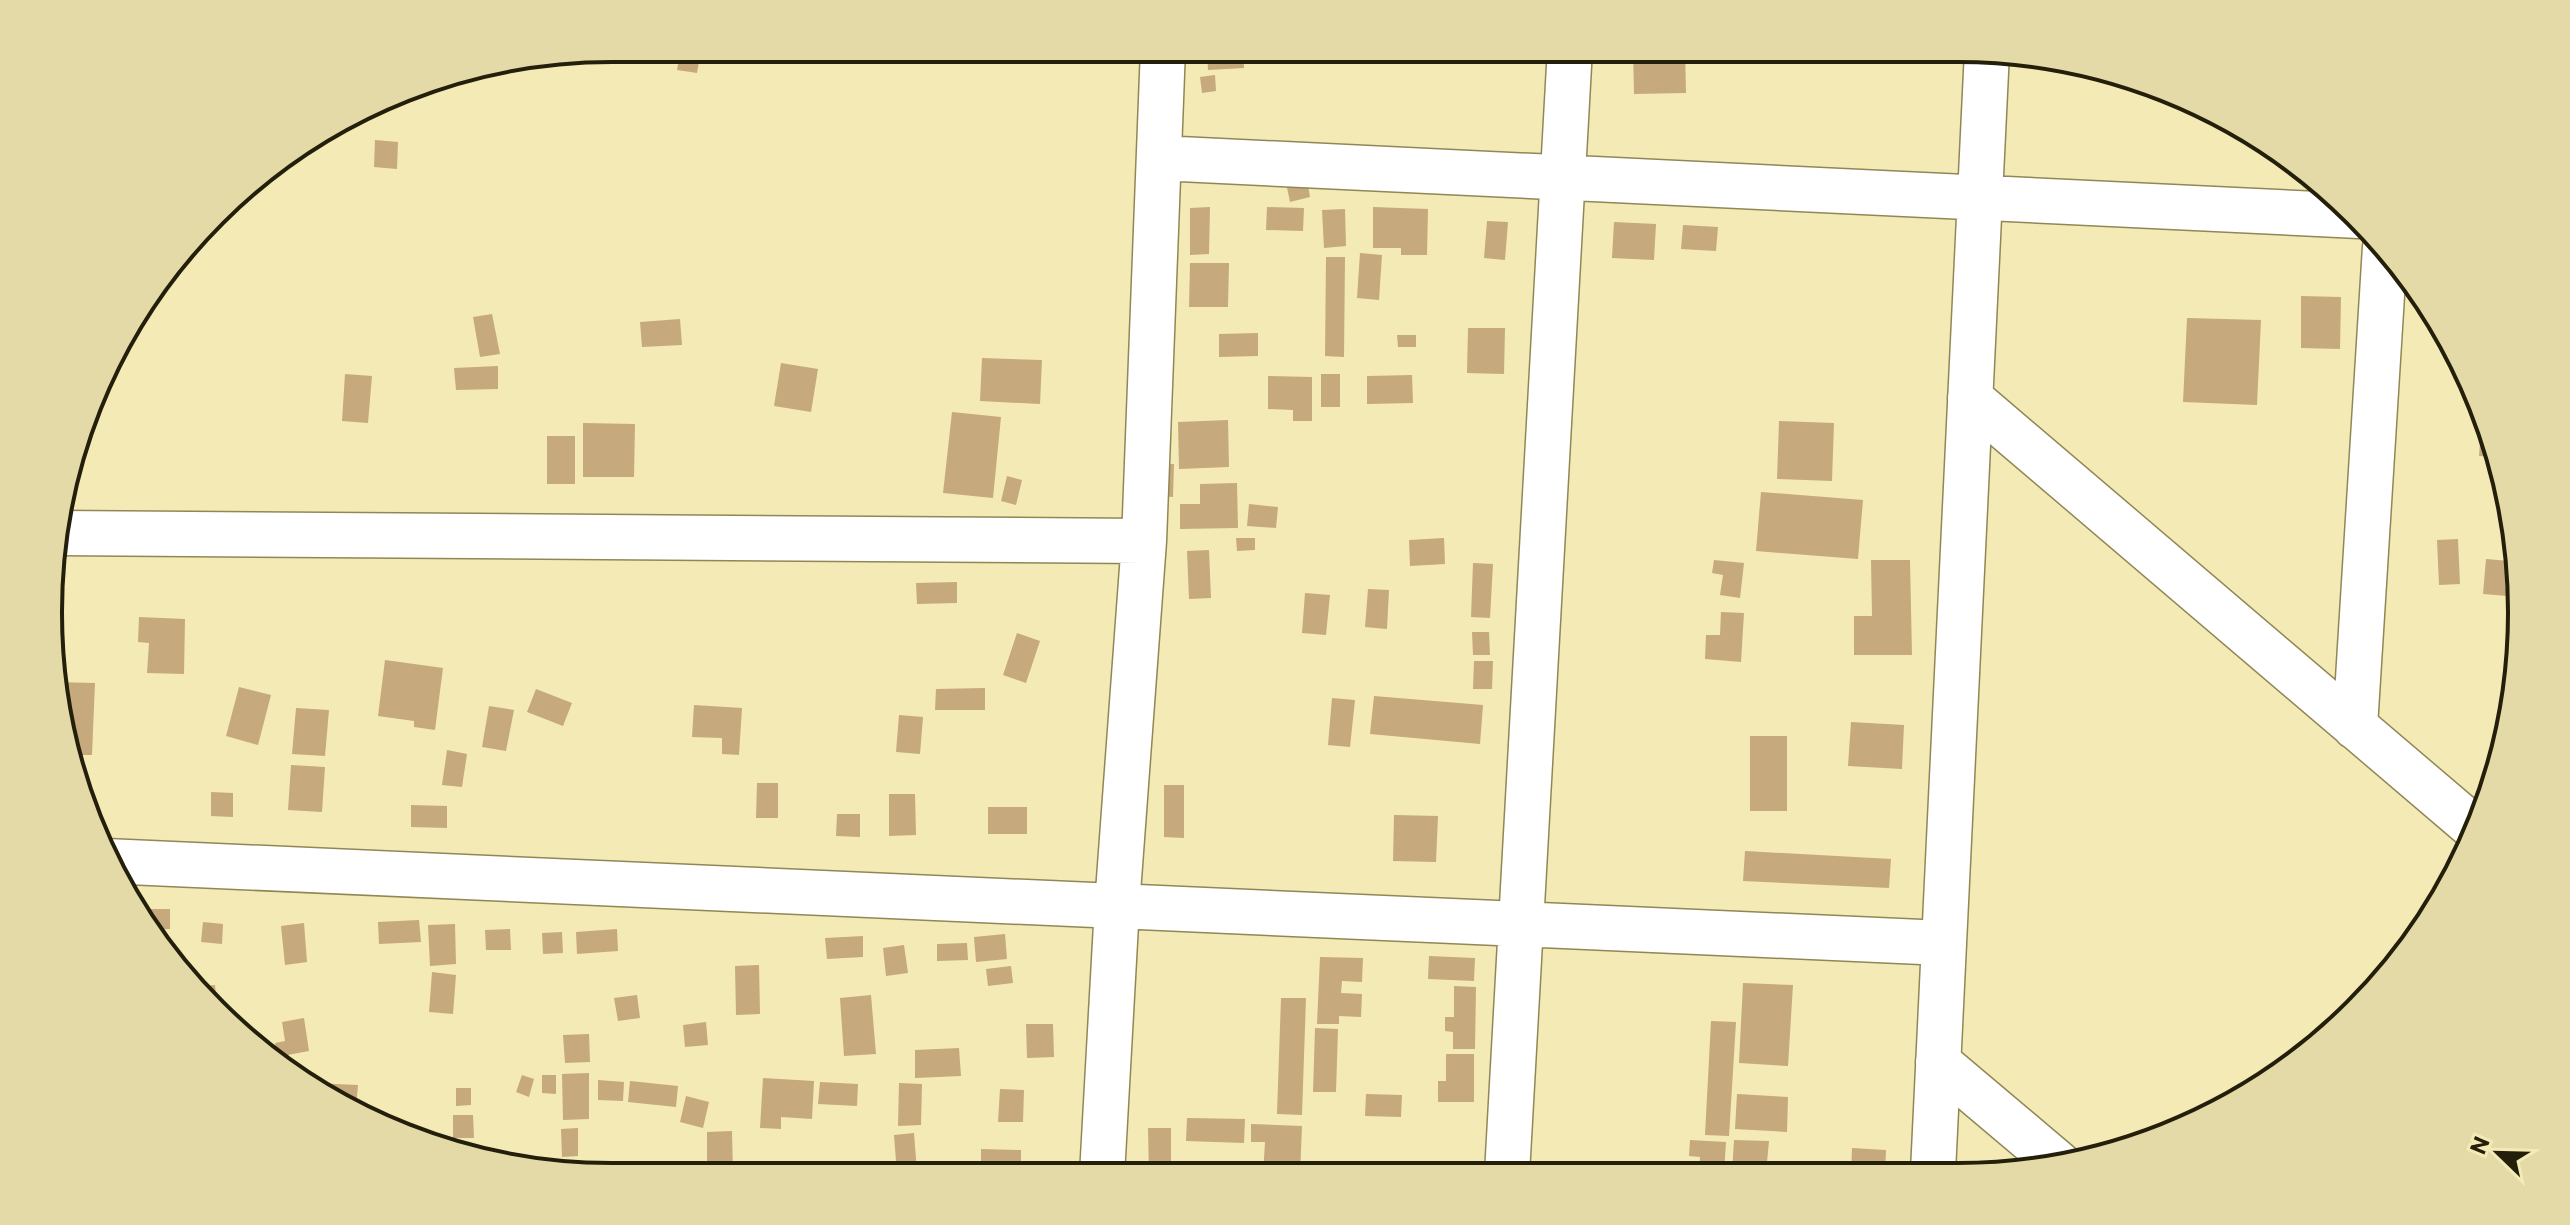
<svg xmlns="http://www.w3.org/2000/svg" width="2570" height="1225" viewBox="0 0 2570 1225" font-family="Commissioner,sans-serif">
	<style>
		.building { fill: #c6a97c }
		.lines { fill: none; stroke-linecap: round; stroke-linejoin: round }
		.minor-casing { stroke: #918756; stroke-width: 47 }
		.minor { stroke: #fff; stroke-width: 44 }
		.rim { fill: none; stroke: #231f0a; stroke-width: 4 }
	</style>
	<rect width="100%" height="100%" fill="#f4eab5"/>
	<path class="building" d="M 1207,48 L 1243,48 L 1244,68 L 1208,70 Z
		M 1633,48 L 1685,48 L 1686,93 L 1634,94 Z
		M 680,52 L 700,55 L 697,73 L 677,70 Z
		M 1215,75 L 1216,91 L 1202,93 L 1200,77 Z
		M 375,140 L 398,142 L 397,169 L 374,167 Z
		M 1306,173 L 1310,197 L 1290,202 L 1285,178 Z
		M 1210,207 L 1209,254 L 1190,255 L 1190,208 Z
		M 1267,207 L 1304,208 L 1303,231 L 1266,230 Z
		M 1373,207 L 1428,209 L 1427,255 L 1401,255 L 1401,248 L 1373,248 Z
		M 1345,209 L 1346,246 L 1324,248 L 1322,210 Z
		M 1487,221 L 1508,222 L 1505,260 L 1484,258 Z
		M 1614,222 L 1656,224 L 1654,260 L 1612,258 Z
		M 1683,225 L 1718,227 L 1716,251 L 1681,249 Z
		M 1360,253 L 1382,255 L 1379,300 L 1357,298 Z
		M 1326,257 L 1345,257 L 1344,357 L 1325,356 Z
		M 1190,263 L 1229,263 L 1228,307 L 1189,307 Z
		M 2301,296 L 2341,297 L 2340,349 L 2301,348 Z
		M 492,314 L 500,354 L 480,357 L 473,317 Z
		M 2187,318 L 2261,320 L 2257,405 L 2183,402 Z
		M 680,319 L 682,345 L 642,347 L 640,322 Z
		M 1468,328 L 1505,328 L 1504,374 L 1467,373 Z
		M 1258,333 L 1258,356 L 1219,357 L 1219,334 Z
		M 1397,335 L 1416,335 L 1416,347 L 1398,347 Z
		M 982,358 L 1042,360 L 1040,404 L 980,401 Z
		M 781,363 L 818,369 L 811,412 L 774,406 Z
		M 498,366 L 498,389 L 456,390 L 454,368 Z
		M 345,374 L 372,376 L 368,423 L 342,421 Z
		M 1321,374 L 1340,374 L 1340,407 L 1321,407 Z
		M 1412,375 L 1413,403 L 1367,404 L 1367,376 Z
		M 1268,376 L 1312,377 L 1312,421 L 1293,421 L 1293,410 L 1268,409 Z
		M 101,378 L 102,412 L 86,412 L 91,396 Z
		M 952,412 L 1001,417 L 993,498 L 943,493 Z
		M 1228,420 L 1229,467 L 1179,469 L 1178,422 Z
		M 1779,421 L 1834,423 L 1832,481 L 1777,479 Z
		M 583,423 L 635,424 L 634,477 L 583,477 Z
		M 2481,429 L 2489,430 L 2497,457 L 2479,456 Z
		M 547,436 L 575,436 L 575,484 L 547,484 Z
		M 1161,464 L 1174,464 L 1173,497 L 1160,496 Z
		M 1007,476 L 1022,480 L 1016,505 L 1001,501 Z
		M 1237,483 L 1238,528 L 1180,529 L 1180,504 L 1200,504 L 1200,484 Z
		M 1761,492 L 1863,500 L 1858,559 L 1756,551 Z
		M 1249,504 L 1278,507 L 1276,528 L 1247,526 Z
		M 1236,538 L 1255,538 L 1255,550 L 1237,551 Z
		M 1444,538 L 1445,564 L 1410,566 L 1409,540 Z
		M 2458,539 L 2460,584 L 2439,585 L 2437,540 Z
		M 1209,550 L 1211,598 L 1189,599 L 1187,551 Z
		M 2510,550 L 2516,550 L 2520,597 L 2483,594 L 2486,559 L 2509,561 Z
		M 1714,560 L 1744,563 L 1740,598 L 1720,595 L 1723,575 L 1712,573 Z
		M 1871,560 L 1910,560 L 1912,655 L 1854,655 L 1854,616 L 1872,616 Z
		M 1473,563 L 1493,564 L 1490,618 L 1471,617 Z
		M 957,582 L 957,603 L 917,604 L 916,583 Z
		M 1368,589 L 1389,590 L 1387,629 L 1365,627 Z
		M 1305,593 L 1330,595 L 1326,635 L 1302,633 Z
		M 1721,612 L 1744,613 L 1741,662 L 1705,659 L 1706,635 L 1720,635 Z
		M 139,617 L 185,619 L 184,674 L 147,673 L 149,643 L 138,642 Z
		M 1472,632 L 1489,632 L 1490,655 L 1473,655 Z
		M 1017,633 L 1040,641 L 1026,683 L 1003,675 Z
		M 385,660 L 443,668 L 435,730 L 414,727 L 414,721 L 378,716 Z
		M 1474,661 L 1493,661 L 1492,689 L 1473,689 Z
		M 53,682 L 95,683 L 92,755 L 74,755 Z
		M 239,687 L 271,695 L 258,745 L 226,736 Z
		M 985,688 L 985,710 L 935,710 L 936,689 Z
		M 536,689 L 572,703 L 563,726 L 527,712 Z
		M 1374,696 L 1483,705 L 1480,744 L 1370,734 Z
		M 1332,698 L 1355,700 L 1350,747 L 1328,745 Z
		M 694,705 L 742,708 L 739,755 L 722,754 L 722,738 L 692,737 Z
		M 489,706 L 514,710 L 506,751 L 482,747 Z
		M 296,708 L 329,710 L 325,756 L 292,754 Z
		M 899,715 L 923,717 L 920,754 L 896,752 Z
		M 1851,722 L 1904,725 L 1902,769 L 1848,766 Z
		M 1750,736 L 1787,736 L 1787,811 L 1750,811 Z
		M 447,750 L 467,754 L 462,787 L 442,785 Z
		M 291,765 L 325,767 L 322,812 L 288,810 Z
		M 757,783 L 778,783 L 778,818 L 756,818 Z
		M 1164,785 L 1184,785 L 1184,838 L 1164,837 Z
		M 211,792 L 233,793 L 233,817 L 211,816 Z
		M 889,794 L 915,794 L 916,835 L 889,836 Z
		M 411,805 L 447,806 L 447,828 L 411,827 Z
		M 988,807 L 1027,807 L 1027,834 L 988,834 Z
		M 837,814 L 860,814 L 860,837 L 836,836 Z
		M 1394,815 L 1438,816 L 1436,862 L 1393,861 Z
		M 1745,851 L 1891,859 L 1889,888 L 1743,881 Z
		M 143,909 L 170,909 L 170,929 L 148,930 L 144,923 Z
		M 419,920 L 421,942 L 379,944 L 378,922 Z
		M 203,922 L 223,924 L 222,944 L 201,942 Z
		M 304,923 L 307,962 L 285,965 L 281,926 Z
		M 455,924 L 456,964 L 430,966 L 428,925 Z
		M 510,929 L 511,950 L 486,950 L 485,930 Z
		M 617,929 L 618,951 L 577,954 L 576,932 Z
		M 562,932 L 563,953 L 543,954 L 542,933 Z
		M 1005,934 L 1007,959 L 976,962 L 974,937 Z
		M 863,936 L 863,957 L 827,959 L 825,938 Z
		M 967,943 L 968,960 L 937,961 L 937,944 Z
		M 904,945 L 908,973 L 886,976 L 883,948 Z
		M 1429,956 L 1475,958 L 1474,981 L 1428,979 Z
		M 1320,957 L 1363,958 L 1362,982 L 1342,981 L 1341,993 L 1362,994 L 1361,1017 L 1339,1016 L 1339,1024 L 1317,1024 Z
		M 759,965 L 760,1014 L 736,1015 L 735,966 Z
		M 1011,966 L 1013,983 L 988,986 L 986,969 Z
		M 432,972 L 456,975 L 453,1014 L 429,1012 Z
		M 1743,983 L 1793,985 L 1788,1066 L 1739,1063 Z
		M 215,985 L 217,1008 L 213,1008 L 193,987 Z
		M 1454,986 L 1476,987 L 1475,1049 L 1453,1049 L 1453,1032 L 1445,1031 L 1445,1017 L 1454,1017 Z
		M 637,995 L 640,1018 L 618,1021 L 614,998 Z
		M 871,995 L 876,1054 L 844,1056 L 840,998 Z
		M 1281,998 L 1306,998 L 1302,1115 L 1277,1114 Z
		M 304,1018 L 309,1051 L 277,1057 L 275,1043 L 285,1041 L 282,1022 Z
		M 1711,1021 L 1736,1022 L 1729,1136 L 1705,1135 Z
		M 706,1022 L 708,1045 L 685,1047 L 683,1025 Z
		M 1026,1024 L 1053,1024 L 1054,1057 L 1027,1058 Z
		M 1315,1028 L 1338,1029 L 1336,1092 L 1313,1092 Z
		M 589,1034 L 590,1062 L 565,1063 L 563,1035 Z
		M 959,1048 L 961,1076 L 915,1078 L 915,1050 Z
		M 1446,1054 L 1474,1054 L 1474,1102 L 1438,1102 L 1438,1081 L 1446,1081 Z
		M 589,1073 L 589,1119 L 563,1120 L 562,1074 Z
		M 522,1075 L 534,1079 L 529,1097 L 516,1092 Z
		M 542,1075 L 556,1075 L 556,1094 L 542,1093 Z
		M 763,1078 L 814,1081 L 812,1119 L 781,1117 L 781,1129 L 760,1128 Z
		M 598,1080 L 624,1082 L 623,1101 L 598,1100 Z
		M 630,1081 L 678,1086 L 676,1107 L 628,1102 Z
		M 820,1082 L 858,1084 L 857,1106 L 818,1104 Z
		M 314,1083 L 358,1085 L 356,1109 Z
		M 899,1083 L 922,1084 L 921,1125 L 898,1126 Z
		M 456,1088 L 471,1088 L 471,1105 L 456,1106 Z
		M 1000,1089 L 1024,1090 L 1023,1122 L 998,1122 Z
		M 1366,1094 L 1402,1095 L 1401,1117 L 1365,1116 Z
		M 1737,1094 L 1788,1097 L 1787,1132 L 1735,1129 Z
		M 686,1096 L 709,1102 L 703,1128 L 680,1122 Z
		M 453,1115 L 473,1115 L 474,1138 L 453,1138 Z
		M 1187,1118 L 1245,1119 L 1244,1143 L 1186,1141 Z
		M 1251,1124 L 1302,1126 L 1300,1175 L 1263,1175 L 1265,1142 L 1251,1142 Z
		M 578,1128 L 578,1156 L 562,1157 L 561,1129 Z
		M 1148,1128 L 1171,1128 L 1171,1175 L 1149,1175 Z
		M 732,1131 L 733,1173 L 707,1173 L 707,1132 Z
		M 914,1133 L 917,1172 L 897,1174 L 894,1135 Z
		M 1690,1140 L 1726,1142 L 1724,1173 L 1699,1173 L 1700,1157 L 1689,1156 Z
		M 1734,1140 L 1769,1141 L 1766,1173 L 1732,1173 Z
		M 470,1147 L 470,1156 L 446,1149 Z
		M 1852,1148 L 1886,1150 L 1885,1173 L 1851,1173 Z
		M 981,1149 L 1021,1150 L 1021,1171 L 981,1171 Z
		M 559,1165 L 584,1166 L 583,1174 L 559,1172 Z"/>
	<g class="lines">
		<defs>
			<path id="minor" d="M 1159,158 L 2359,216
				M 1970,398 L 2478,831
				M 58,533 L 1144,541
				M 2355,727 L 2385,247
				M 106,861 L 1944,943
				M 1938,1062 L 2060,1165
				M 1933,1172 L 1987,51
				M 1507,1174 L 1570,48
				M 1102,1175 L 1117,906 L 1144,541 L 1163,48"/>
		</defs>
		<use href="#minor" class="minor-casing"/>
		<use href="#minor" class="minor"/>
	</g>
	<path d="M0 0H2570V1225H0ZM612 62H1958A550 550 0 0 1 2508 612V613A550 550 0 0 1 1958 1163H612A550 550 0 0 1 62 613V612A550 550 0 0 1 612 62Z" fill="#e3daa7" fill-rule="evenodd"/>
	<path class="rim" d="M612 62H1958A550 550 0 0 1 2508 612V613A550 550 0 0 1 1958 1163H612A550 550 0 0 1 62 613V612A550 550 0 0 1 612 62Z"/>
	<g transform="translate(2498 1153) rotate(293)" stroke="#f4eab5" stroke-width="6" paint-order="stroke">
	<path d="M0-6L14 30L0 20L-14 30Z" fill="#231f0a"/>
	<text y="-12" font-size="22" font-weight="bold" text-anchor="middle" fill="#231f0a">N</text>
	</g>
</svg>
